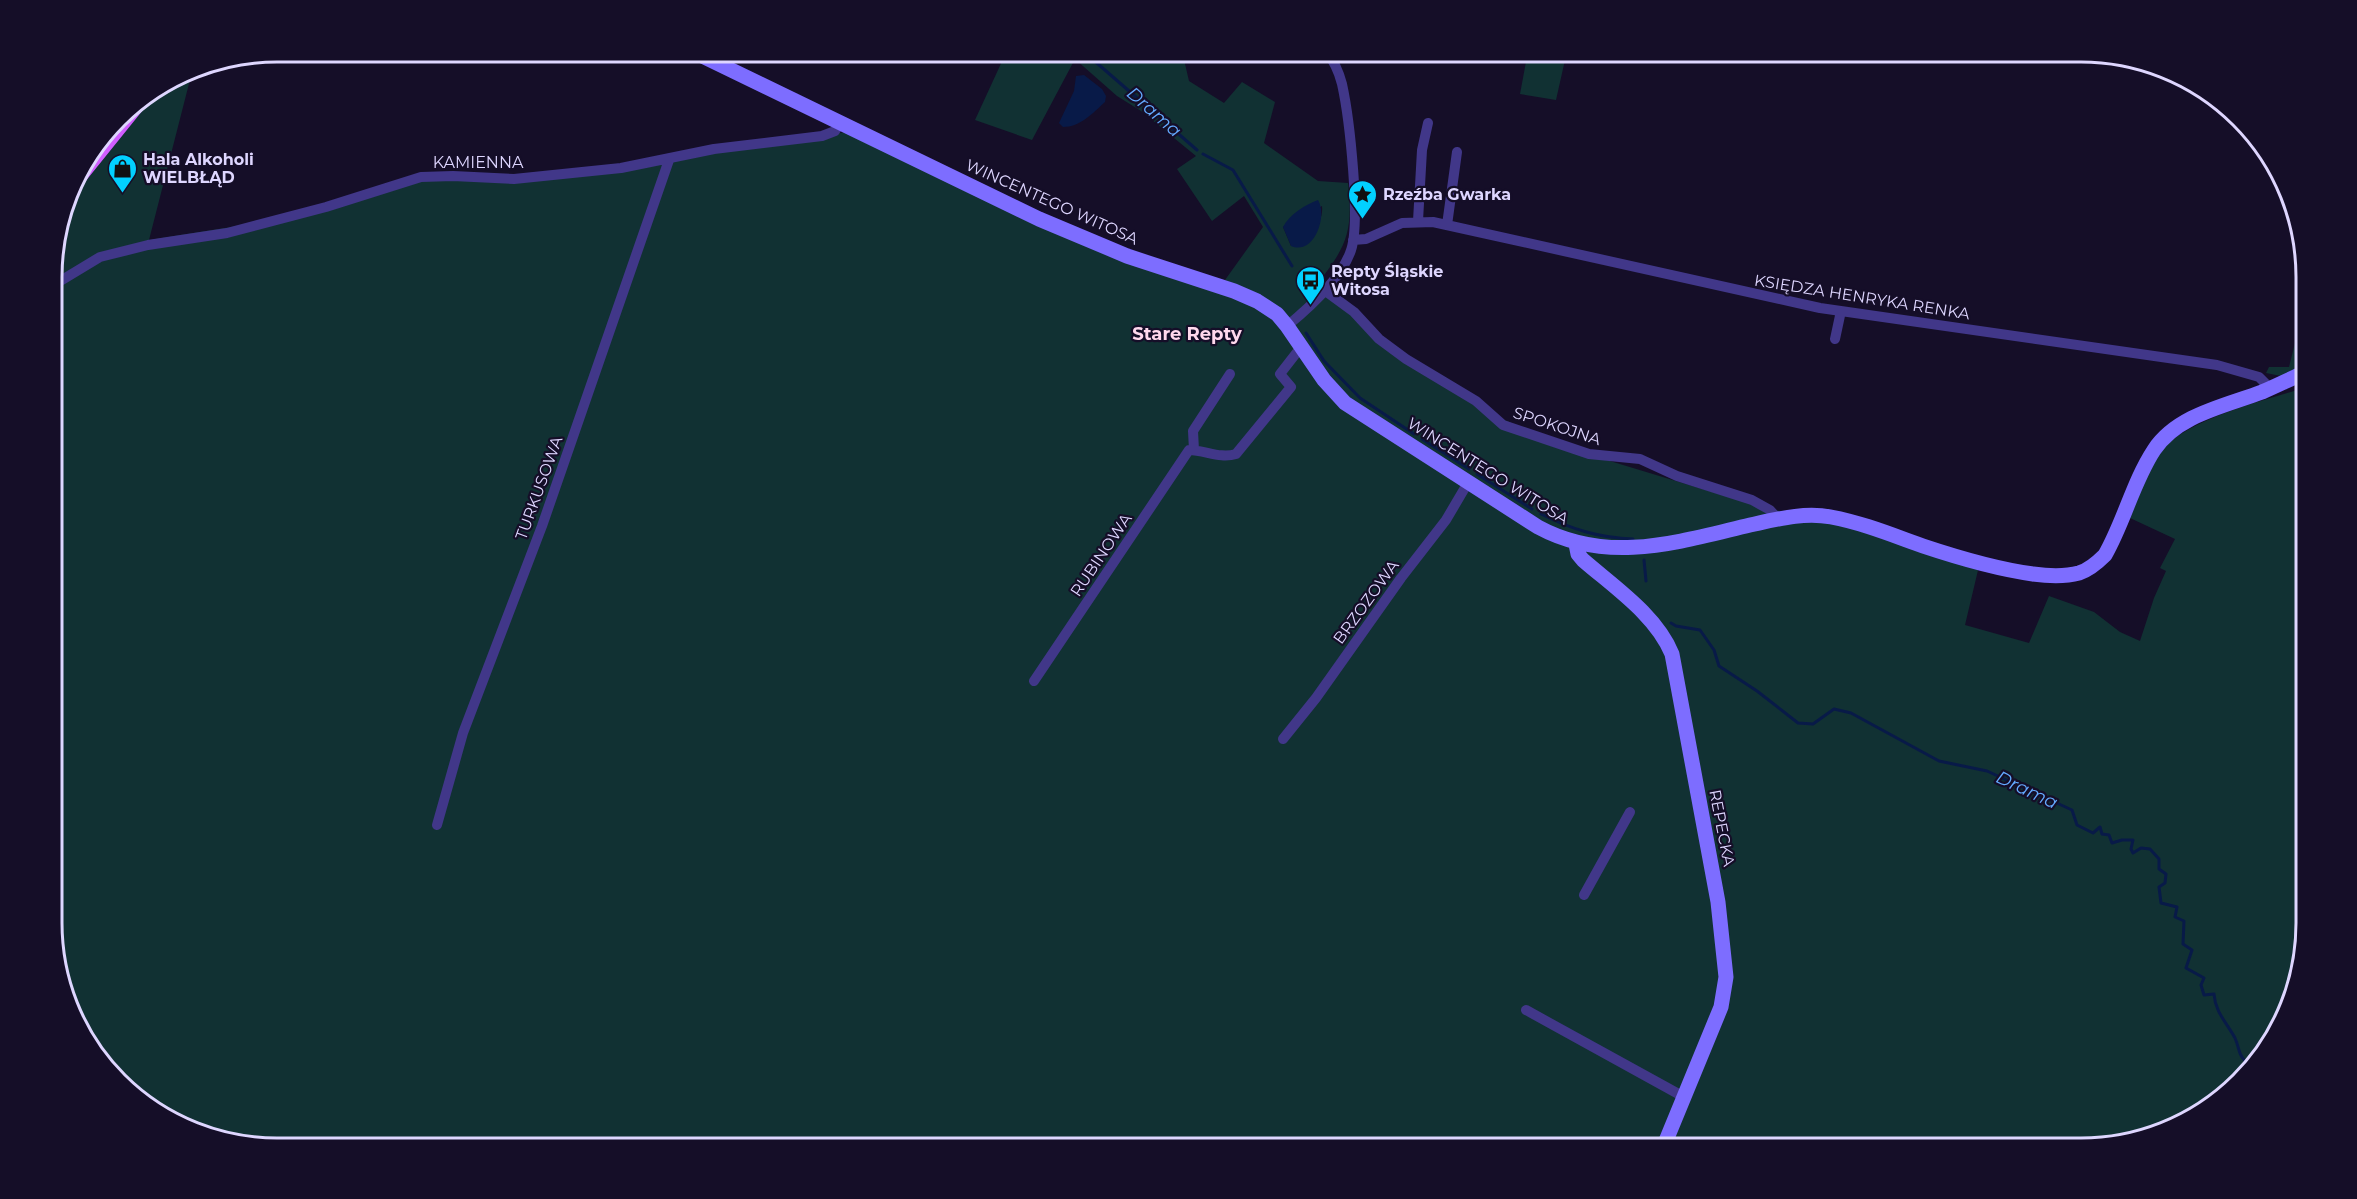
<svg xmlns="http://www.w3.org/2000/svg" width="2357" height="1199" viewBox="0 0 2357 1199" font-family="Montserrat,sans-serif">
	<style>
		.green { fill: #113133; fill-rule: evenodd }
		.water { fill: #081a48 }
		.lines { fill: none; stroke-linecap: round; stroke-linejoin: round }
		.stream { stroke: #081a48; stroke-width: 3 }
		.street { stroke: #413789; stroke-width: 10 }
		.secondary { stroke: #7d6dff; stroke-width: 15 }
		.primary { stroke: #d05dff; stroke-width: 15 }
		.labels { text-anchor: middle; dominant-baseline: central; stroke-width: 4.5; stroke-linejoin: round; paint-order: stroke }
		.poi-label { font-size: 16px; font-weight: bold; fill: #ded6ff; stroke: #150e28; text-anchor: start }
		.street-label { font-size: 16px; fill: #ded6ff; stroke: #150e28 }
		.water-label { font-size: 18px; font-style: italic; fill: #64aaff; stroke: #150e28 }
		.neighbourhood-label { font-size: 18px; font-weight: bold; fill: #ffd8ed; stroke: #150e28 }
		.rim { fill: none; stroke: #ded6ff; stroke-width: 3 }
	</style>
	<rect width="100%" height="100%" fill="#150e28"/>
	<path class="green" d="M 1000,51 L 1182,51 L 1189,81 L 1224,103 L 1242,82 L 1275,102 L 1264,143 L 1318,181 L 1348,183 C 1354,234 1345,249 1314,288 L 1322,288 L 1419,367 L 1498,417 L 1567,448 L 1765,508 L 1841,523 L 1979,566 L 1965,625 L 2029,643 L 2049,596 L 2094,612 L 2120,632 L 2140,641 L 2154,598 L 2166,571 L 2160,568 L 2175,539 L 2130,518 C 2139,497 2146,473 2159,454 C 2182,420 2265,400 2304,388 L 2306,923 L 2283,1022 L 2250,1071 L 2205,1110 L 2153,1136 L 2095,1148 L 277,1148 L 177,1125 L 97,1059 L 68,1008 L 53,952 L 52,262 L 74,177 L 128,107 L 193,68 L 149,240 L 263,222 L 411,177 L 521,176 L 579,172 L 696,152 L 848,132 L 1076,239 L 1259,294 L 1225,280 L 1263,227 L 1244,196 L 1212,221 L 1177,169 L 1196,156 L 1141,111 L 1117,96 L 1075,59 L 1032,140 L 975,120 L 1004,57 ZM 1322,206 C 1324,227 1306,234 1291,246 L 1283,227 Z
		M 1528,51 L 1567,51 L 1556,100 L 1520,94 Z
		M 2299,327 L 2304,328 L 2304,369 L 2281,376 L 2266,373 L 2269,367 L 2289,367 Z"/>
	<path class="water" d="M 1084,75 L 1102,89 L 1106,96 L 1105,102 C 1093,113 1080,127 1063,127 L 1059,123 L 1074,91 L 1076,76 Z
		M 1318,200 C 1328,216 1314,256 1291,246 L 1283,227 C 1290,214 1305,205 1318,200 Z"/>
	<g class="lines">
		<path class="stream" d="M 1083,51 L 1197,150
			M 1203,154 L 1233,170 L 1292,266
			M 1306,333 L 1324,361 L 1360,398 L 1414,434
			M 1422,439 L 1469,469
			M 1477,474 L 1532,509
			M 1541,514 C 1571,529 1599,538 1633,539
			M 1644,560 L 1646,581
			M 1671,623 L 1676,626 L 1700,630 L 1714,650 L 1719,666 L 1757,691 L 1798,723 L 1813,724 L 1834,709 L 1851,713 L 1939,761 L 1987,771 L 2072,810 L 2077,825 L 2093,833 L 2100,827 L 2102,834 L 2109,835 L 2112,843 L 2122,840 L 2133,840 L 2131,849 L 2133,853 L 2141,848 L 2150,849 L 2159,859 L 2159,869 L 2166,874 L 2165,883 L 2159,887 L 2161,903 L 2177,907 L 2175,917 L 2184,921 L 2183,944 L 2192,950 L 2186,968 L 2204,978 L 2201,985 L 2204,995 L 2214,994 C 2215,1012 2227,1023 2235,1038 C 2241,1052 2237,1057 2253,1066"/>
		<path class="street" d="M 1418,221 L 1422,150 L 1428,123
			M 1447,225 L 1457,152
			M 1353,240 L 1366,239 L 1402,223 L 1433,222 L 1820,308 L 2217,365 L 2259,377 L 2271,389
			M 52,286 L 100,257 L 148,245 L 227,233 L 326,207 L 421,177 L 453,176 L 514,179 L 621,168 L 714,149 L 822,136 L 835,131 L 841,122
			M 1324,290 L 1354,312 L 1379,339 L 1406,359 L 1476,401 L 1503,425 L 1589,454 L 1640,459 L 1677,476 L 1752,500 L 1770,510 L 1778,519
			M 1287,326 C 1309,308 1340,279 1350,253 C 1362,225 1349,116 1342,84 C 1339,72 1334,61 1326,51
			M 1835,339 L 1841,311
			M 1194,450 L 1193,431 L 1230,374
			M 1034,681 L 1189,450 C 1205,450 1220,459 1236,454 L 1291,387 L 1280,374 L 1301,347
			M 1283,739 L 1316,698 L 1401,578 L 1446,520 L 1466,486 L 1466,480
			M 437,825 L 463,733 L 542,526 L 669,160
			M 1584,895 L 1630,812
			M 1526,1010 L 1684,1097"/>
		<path class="secondary" d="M 692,51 L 1039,219 L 1127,256 L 1234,291 L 1257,301 L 1277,314 L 1287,326 L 1324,380 L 1345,403 L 1538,527 C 1608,565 1678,542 1750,525 C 1778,519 1804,512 1831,517 C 1863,523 1892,535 1923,546 C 1959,558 1996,569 2033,574 C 2048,576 2064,577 2079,573 C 2089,570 2097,563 2105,555 C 2124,522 2133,482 2154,450 C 2177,415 2225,406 2262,392 C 2276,386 2290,379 2304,373
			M 1576,544 L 1578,554 L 1583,560 C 1614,587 1656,615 1672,654 L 1718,902 L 1726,977 L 1721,1007 L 1663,1148"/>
		<path class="primary" d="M 72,186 L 143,98"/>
	</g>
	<defs>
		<symbol id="shop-pin" viewBox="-11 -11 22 30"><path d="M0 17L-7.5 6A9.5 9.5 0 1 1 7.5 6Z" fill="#02d0ff" stroke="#150e28"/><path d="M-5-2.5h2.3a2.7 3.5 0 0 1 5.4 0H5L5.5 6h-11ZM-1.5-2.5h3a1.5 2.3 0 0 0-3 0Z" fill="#111"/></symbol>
		<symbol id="sight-pin" viewBox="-11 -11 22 30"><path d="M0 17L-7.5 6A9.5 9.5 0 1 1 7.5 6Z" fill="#02d0ff" stroke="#150e28"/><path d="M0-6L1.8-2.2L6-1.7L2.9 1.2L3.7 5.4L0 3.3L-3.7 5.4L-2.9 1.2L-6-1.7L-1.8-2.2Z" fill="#111"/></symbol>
		<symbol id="bus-pin" viewBox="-11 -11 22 30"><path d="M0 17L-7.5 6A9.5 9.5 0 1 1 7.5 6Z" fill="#02d0ff" stroke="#150e28"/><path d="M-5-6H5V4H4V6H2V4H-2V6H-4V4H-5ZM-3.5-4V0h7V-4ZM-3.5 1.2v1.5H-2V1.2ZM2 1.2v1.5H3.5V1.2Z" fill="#111"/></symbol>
	</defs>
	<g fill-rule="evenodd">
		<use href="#shop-pin" x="106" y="152" width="33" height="45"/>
		<use href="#sight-pin" x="1346" y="178" width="33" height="45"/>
		<use href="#bus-pin" x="1294" y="264" width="33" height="45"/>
	</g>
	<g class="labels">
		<g class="poi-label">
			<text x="143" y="159">Hala Alkoholi<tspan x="143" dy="18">WIELBŁĄD</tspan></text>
			<text x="1383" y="194">Rzeźba Gwarka</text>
			<text x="1331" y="271">Repty Śląskie<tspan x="1331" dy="18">Witosa</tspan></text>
		</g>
		<g class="street-label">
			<text x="478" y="162">KAMIENNA</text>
			<text transform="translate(1052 202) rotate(24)">WINCENTEGO WITOSA</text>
			<text transform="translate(1862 297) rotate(9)">KSIĘDZA HENRYKA RENKA</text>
			<text transform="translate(1557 426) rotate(18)">SPOKOJNA</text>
			<text transform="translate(1488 471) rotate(32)">WINCENTEGO WITOSA</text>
			<text transform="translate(539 488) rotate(-70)">TURKUSOWA</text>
			<text transform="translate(1101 555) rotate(-56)">RUBINOWA</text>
			<text transform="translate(1366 602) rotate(-54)">BRZOZOWA</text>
			<text transform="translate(1722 828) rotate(79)">REPECKA</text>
		</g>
		<g class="water-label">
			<text transform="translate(1154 112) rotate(41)">Drama</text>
			<text transform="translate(2027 790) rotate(25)">Drama</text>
		</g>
		<g class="neighbourhood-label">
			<text x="1187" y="334">Stare Repty</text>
		</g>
	</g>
	<path d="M0 0H2357V1199H0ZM277 62H2081A215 215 0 0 1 2296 277V923A215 215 0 0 1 2081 1138H277A215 215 0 0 1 62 923V277A215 215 0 0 1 277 62Z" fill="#150e28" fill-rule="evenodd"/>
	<path class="rim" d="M277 62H2081A215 215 0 0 1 2296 277V923A215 215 0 0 1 2081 1138H277A215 215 0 0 1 62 923V277A215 215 0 0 1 277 62Z"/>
</svg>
